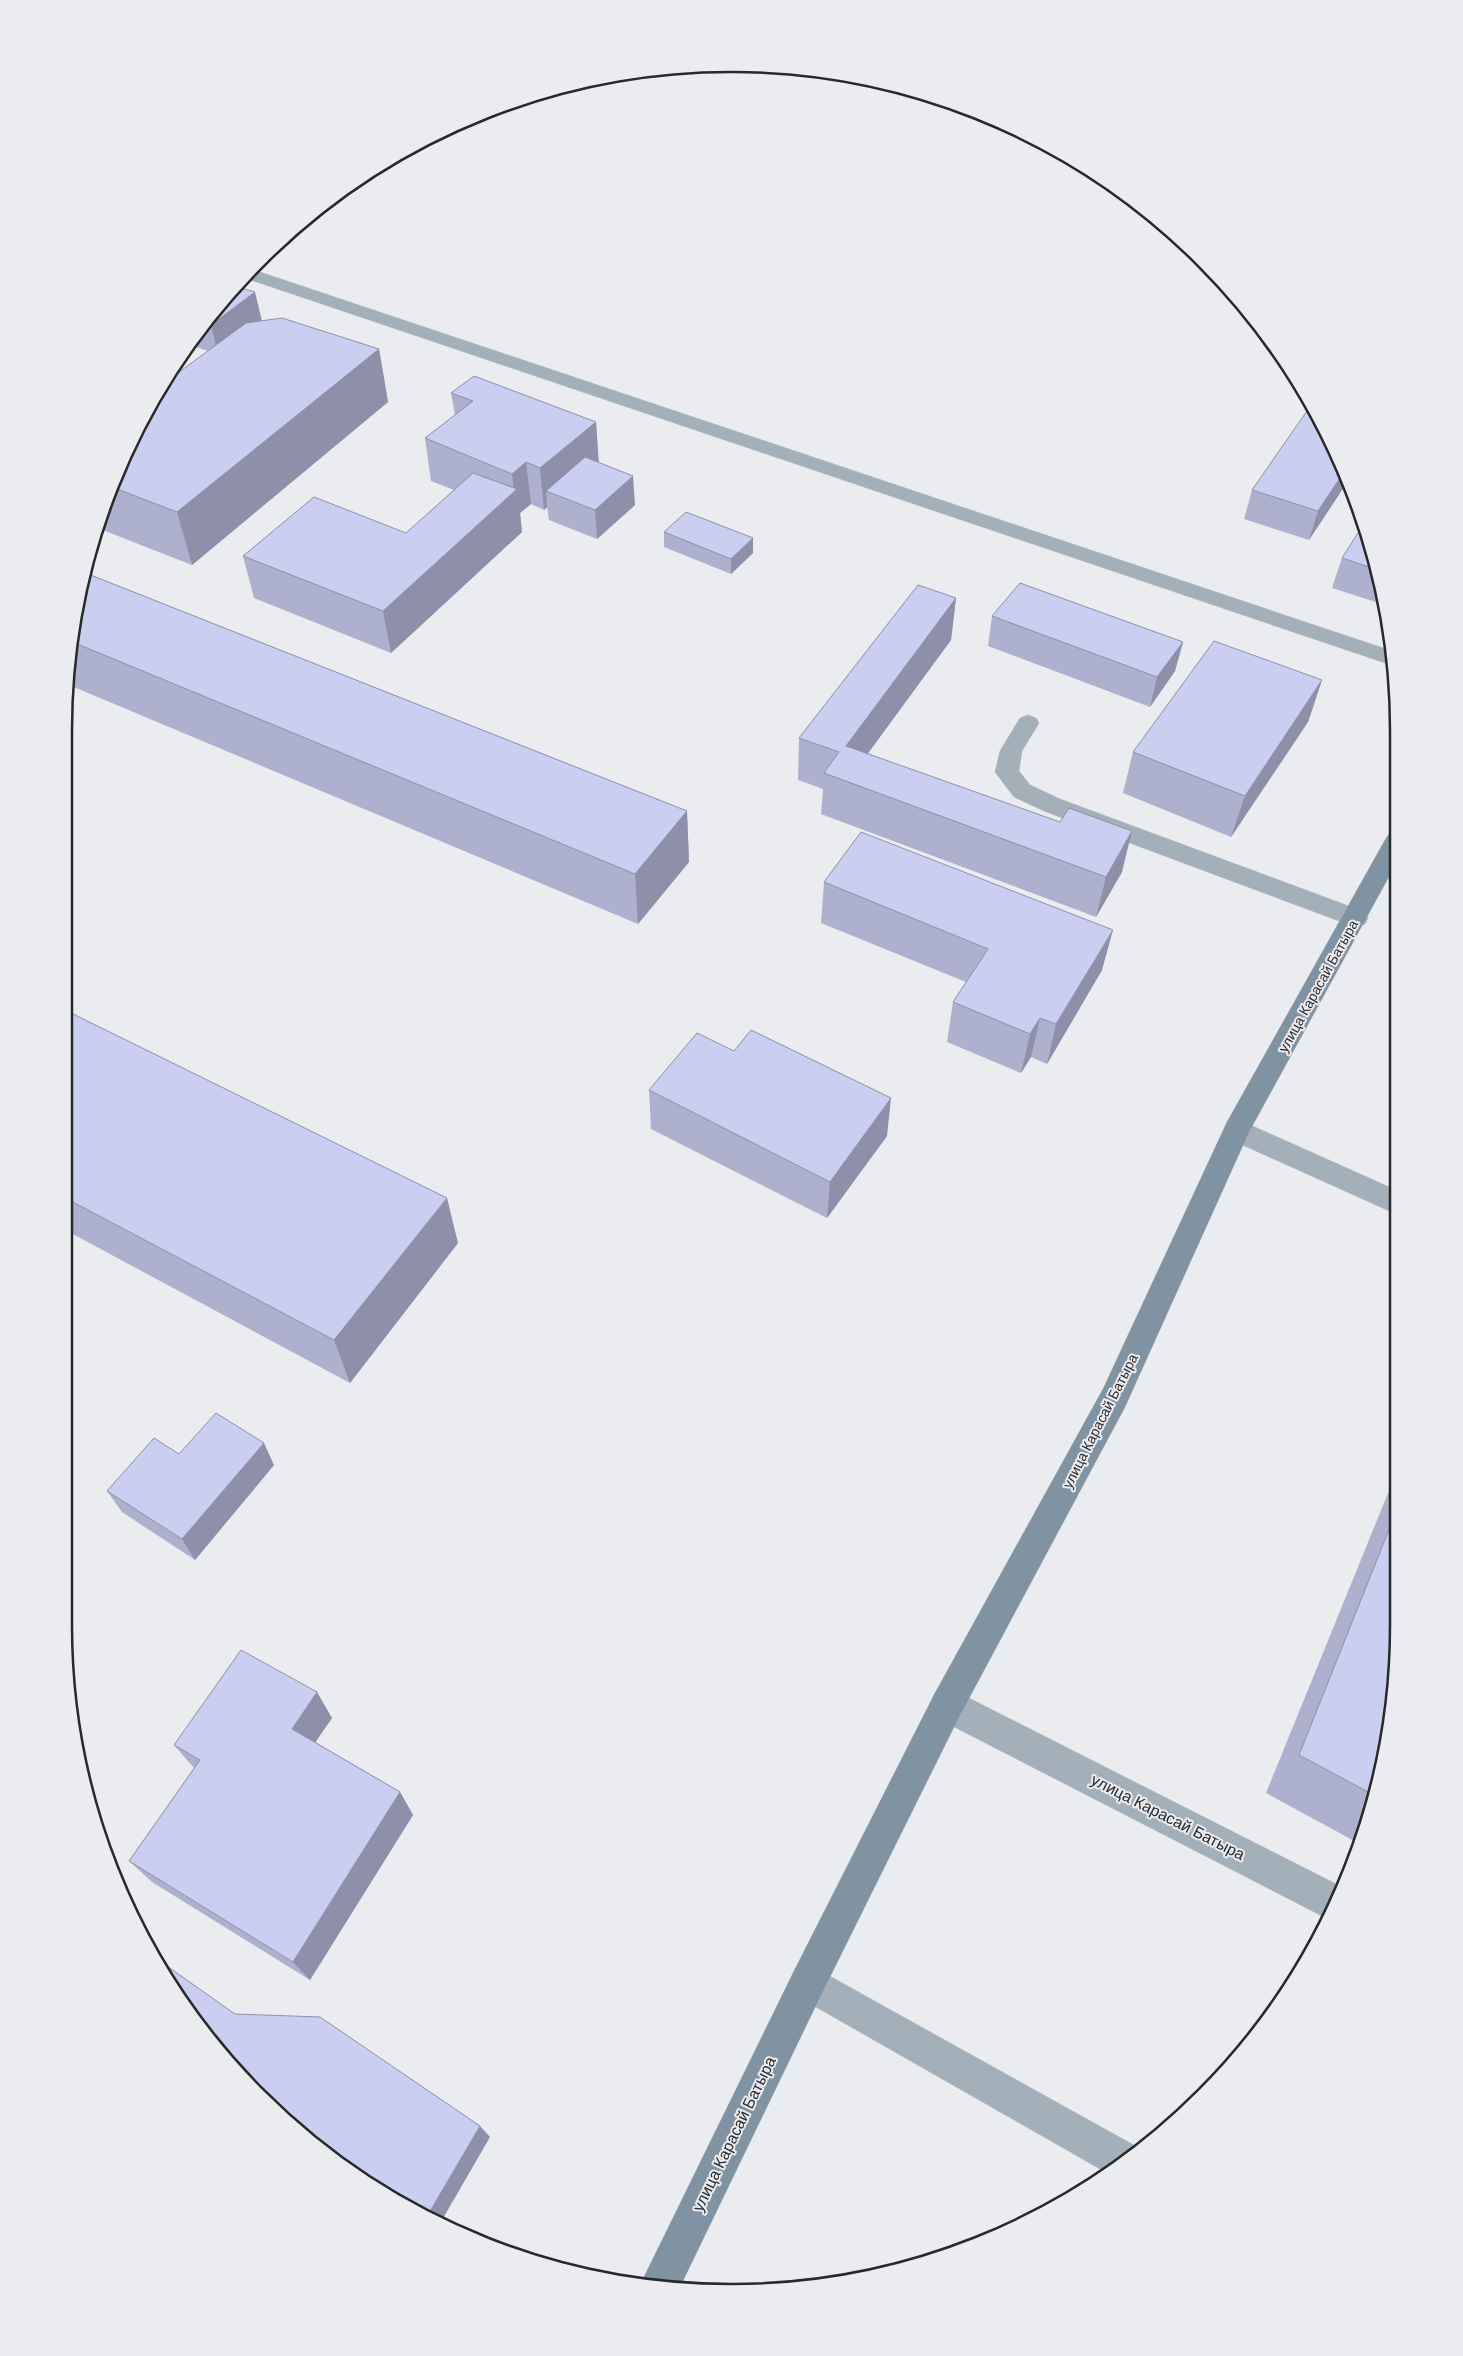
<svg xmlns="http://www.w3.org/2000/svg" width="1463" height="2356" viewBox="0 0 1463 2356" font-family="'DM Sans',sans-serif">
	<style>
		.lines { fill: none; stroke-linecap: round; stroke-linejoin: round }
		.service-casing { stroke: #c7c9cd; stroke-width: 1 }
		.minor-casing { stroke: #c7c9cd; stroke-width: 1 }
		.secondary-casing { stroke: #c7c9cd; stroke-width: 1 }
		.service { fill: #a3b0ba; fill-rule: evenodd }
		.minor { fill: #a3b0ba; fill-rule: evenodd }
		.secondary { fill: #7f93a2; fill-rule: evenodd }
		.wall { fill: #aeb1ce }
		.shaded-wall { fill: #8d90a8 }
		.building { fill: #cacef0; stroke: #8d90a8 }
		.labels { text-anchor: middle; dominant-baseline: central; stroke-width: 4; stroke-linejoin: round; paint-order: stroke }
		.street-label { font-size: 14px; fill: #28292b; stroke: #eaecf0 }
		.near-street-label { font-size: 16px; fill: #28292b; stroke: #eaecf0 }
		.rim { fill: none; stroke: #28292b; stroke-width: 2.5 }
	</style>
	<rect width="100%" height="100%" fill="#eaecf0"/>
	<g class="lines">
		<defs>
			<path id="service" d="M 1028,715 L 1036,718 L 1039,723 L 1022,751 L 1019,771 L 1030,785 L 1060,799 L 1365,912 L 1368,918 L 1365,924 L 1356,927 L 1347,924 L 1044,811 L 1014,797 L 995,772 L 1000,751 L 1020,718 Z"/>
			<path id="minor" d="M 254,270 L 1392,651 L 1394,666 L 245,278 Z
				M 1237,1119 L 1396,1190 L 1396,1214 L 1227,1138 L 1224,1130 L 1227,1122 Z
				M 947,1688 L 959,1693 L 1344,1888 L 1327,1917 L 1322,1916 L 935,1717 L 930,1705 L 935,1693 Z
				M 808,1964 L 1139,2148 L 1140,2152 L 1107,2173 L 795,1995 L 790,1982 L 795,1969 Z"/>
			<path id="secondary" d="M 1397,832 L 1397,862 L 1249,1132 L 1125,1407 L 959,1717 L 821,1995 L 680,2287 L 641,2283 L 795,1969 L 935,1693 L 1103,1389 L 1227,1122 L 1385,840 L 1389,834 Z"/>
		</defs>
		<use href="#service" class="service-casing"/>
		<use href="#minor" class="minor-casing"/>
		<use href="#secondary" class="secondary-casing"/>
		<use href="#service" class="service"/>
		<use href="#minor" class="minor"/>
		<use href="#secondary" class="secondary"/>
	</g>
	<path class="wall" d="M 238,287 L 262,321 L 379,349 L 388,402 L 192,565 L 100,529 L 114,476 L 208,351 L 190,345 L 202,325 Z
		M 451,393 L 596,422 L 598,462 L 635,505 L 597,539 L 549,520 L 547,507 L 544,510 L 531,504 L 520,513 L 522,532 L 391,653 L 254,598 L 243,556 L 406,533 L 454,490 L 431,481 L 425,438 L 455,415 Z
		M 1346,484 L 1309,540 L 1244,519 L 1252,490 Z
		M 664,532 L 753,538 L 753,553 L 731,574 L 664,547 Z
		M 1342,558 L 1376,558 L 1383,596 L 1379,603 L 1332,588 Z
		M 88,574 L 687,811 L 689,862 L 638,924 L 69,685 L 69,645 Z
		M 956,598 L 951,640 L 868,753 L 1122,872 L 1096,917 L 821,814 L 823,789 L 798,780 L 799,738 Z
		M 992,616 L 1183,642 L 1175,671 L 1150,707 L 988,646 Z
		M 1322,680 L 1308,722 L 1231,837 L 1123,793 L 1133,752 Z
		M 824,882 L 1102,970 L 1047,1064 L 1031,1057 L 1021,1073 L 947,1042 L 953,1002 L 966,982 L 821,923 Z
		M 69,1012 L 458,1243 L 350,1383 L 69,1232 Z
		M 649,1090 L 887,1136 L 827,1218 L 651,1129 Z
		M 274,1465 L 195,1560 L 122,1512 L 107,1491 Z
		M 1395,1476 L 1394,1711 L 1358,1843 L 1266,1793 Z
		M 332,1718 L 315,1742 L 400,1792 L 413,1815 L 310,1980 L 152,1882 L 129,1861 L 194,1768 L 174,1745 Z"/>
	<path class="shaded-wall" d="M 255,292 L 262,321 L 218,354 L 211,325 Z
		M 379,349 L 388,402 L 192,565 L 177,512 Z
		M 596,422 L 599,464 L 546,491 L 547,507 L 544,510 L 540,468 Z
		M 526,462 L 531,504 L 520,513 L 522,532 L 391,653 L 383,611 L 514,492 L 512,474 Z
		M 1342,475 L 1346,484 L 1309,540 L 1318,511 Z
		M 633,476 L 635,505 L 597,539 L 595,510 Z
		M 753,538 L 753,553 L 731,574 L 731,559 Z
		M 956,598 L 951,640 L 847,782 L 846,746 Z
		M 1183,642 L 1175,671 L 1150,707 L 1157,677 Z
		M 1322,680 L 1308,722 L 1231,837 L 1245,796 Z
		M 687,811 L 689,862 L 638,924 L 635,874 Z
		M 1132,831 L 1122,872 L 1096,917 L 1106,877 Z
		M 1113,930 L 1102,970 L 1047,1064 L 1056,1024 Z
		M 1040,1018 L 1031,1057 L 1021,1073 L 1030,1034 Z
		M 891,1098 L 887,1136 L 827,1218 L 830,1182 Z
		M 447,1198 L 458,1243 L 350,1383 L 334,1340 Z
		M 264,1443 L 274,1465 L 195,1560 L 182,1539 Z
		M 317,1692 L 332,1718 L 308,1753 L 292,1729 Z
		M 400,1792 L 413,1815 L 310,1980 L 293,1962 Z
		M 480,2126 L 490,2137 L 442,2220 L 429,2213 Z"/>
	<path class="building" d="M 238,287 L 255,292 L 211,325 L 204,323 Z
		M 282,318 L 379,349 L 177,512 L 112,487 L 114,476 L 171,378 L 246,323 Z
		M 474,376 L 596,422 L 540,468 L 526,462 L 512,474 L 425,438 L 473,401 L 451,393 Z
		M 1309,408 L 1315,410 L 1342,475 L 1318,511 L 1252,490 Z
		M 585,457 L 633,476 L 595,510 L 546,491 Z
		M 473,473 L 517,489 L 383,611 L 243,556 L 314,497 L 406,533 Z
		M 686,512 L 753,538 L 731,559 L 664,532 Z
		M 1363,525 L 1376,558 L 1378,570 L 1342,558 Z
		M 88,574 L 687,811 L 635,874 L 70,641 Z
		M 1020,583 L 1183,642 L 1157,677 L 992,616 Z
		M 918,585 L 956,598 L 846,746 L 1060,822 L 1069,808 L 1132,831 L 1106,877 L 824,773 L 839,752 L 799,738 Z
		M 1214,641 L 1322,680 L 1245,796 L 1133,752 Z
		M 861,832 L 1113,930 L 1056,1024 L 1040,1018 L 1030,1034 L 953,1002 L 988,949 L 824,882 Z
		M 69,1012 L 447,1198 L 334,1340 L 69,1200 Z
		M 751,1030 L 891,1098 L 830,1182 L 649,1090 L 697,1033 L 734,1051 Z
		M 216,1413 L 264,1443 L 182,1539 L 107,1491 L 154,1438 L 179,1454 Z
		M 1394,1517 L 1394,1711 L 1372,1794 L 1299,1755 Z
		M 241,1650 L 317,1692 L 292,1729 L 400,1792 L 293,1962 L 129,1861 L 200,1760 L 174,1745 Z
		M 157,1959 L 235,2014 L 320,2017 L 480,2126 L 429,2213 L 360,2180 L 260,2097 L 202,2031 Z"/>
	<g class="labels">
		<g class="street-label">
			<text transform="translate(1318 986) rotate(-61)">улица Карасай Батыра</text>
			<text transform="translate(1100 1421) rotate(-63)">улица Карасай Батыра</text>
		</g>
		<g class="near-street-label">
			<text transform="translate(1168 1817) rotate(27)">улица Карасай Батыра</text>
			<text transform="translate(734 2134) rotate(-64)">улица Карасай Батыра</text>
		</g>
	</g>
	<path d="M0 0H1463V2356H0ZM731 72H731A659 659 0 0 1 1390 731V1625A659 659 0 0 1 731 2284H731A659 659 0 0 1 72 1625V731A659 659 0 0 1 731 72Z" fill="#eaecf0" fill-rule="evenodd"/>
	<path class="rim" d="M731 72H731A659 659 0 0 1 1390 731V1625A659 659 0 0 1 731 2284H731A659 659 0 0 1 72 1625V731A659 659 0 0 1 731 72Z"/>
</svg>
